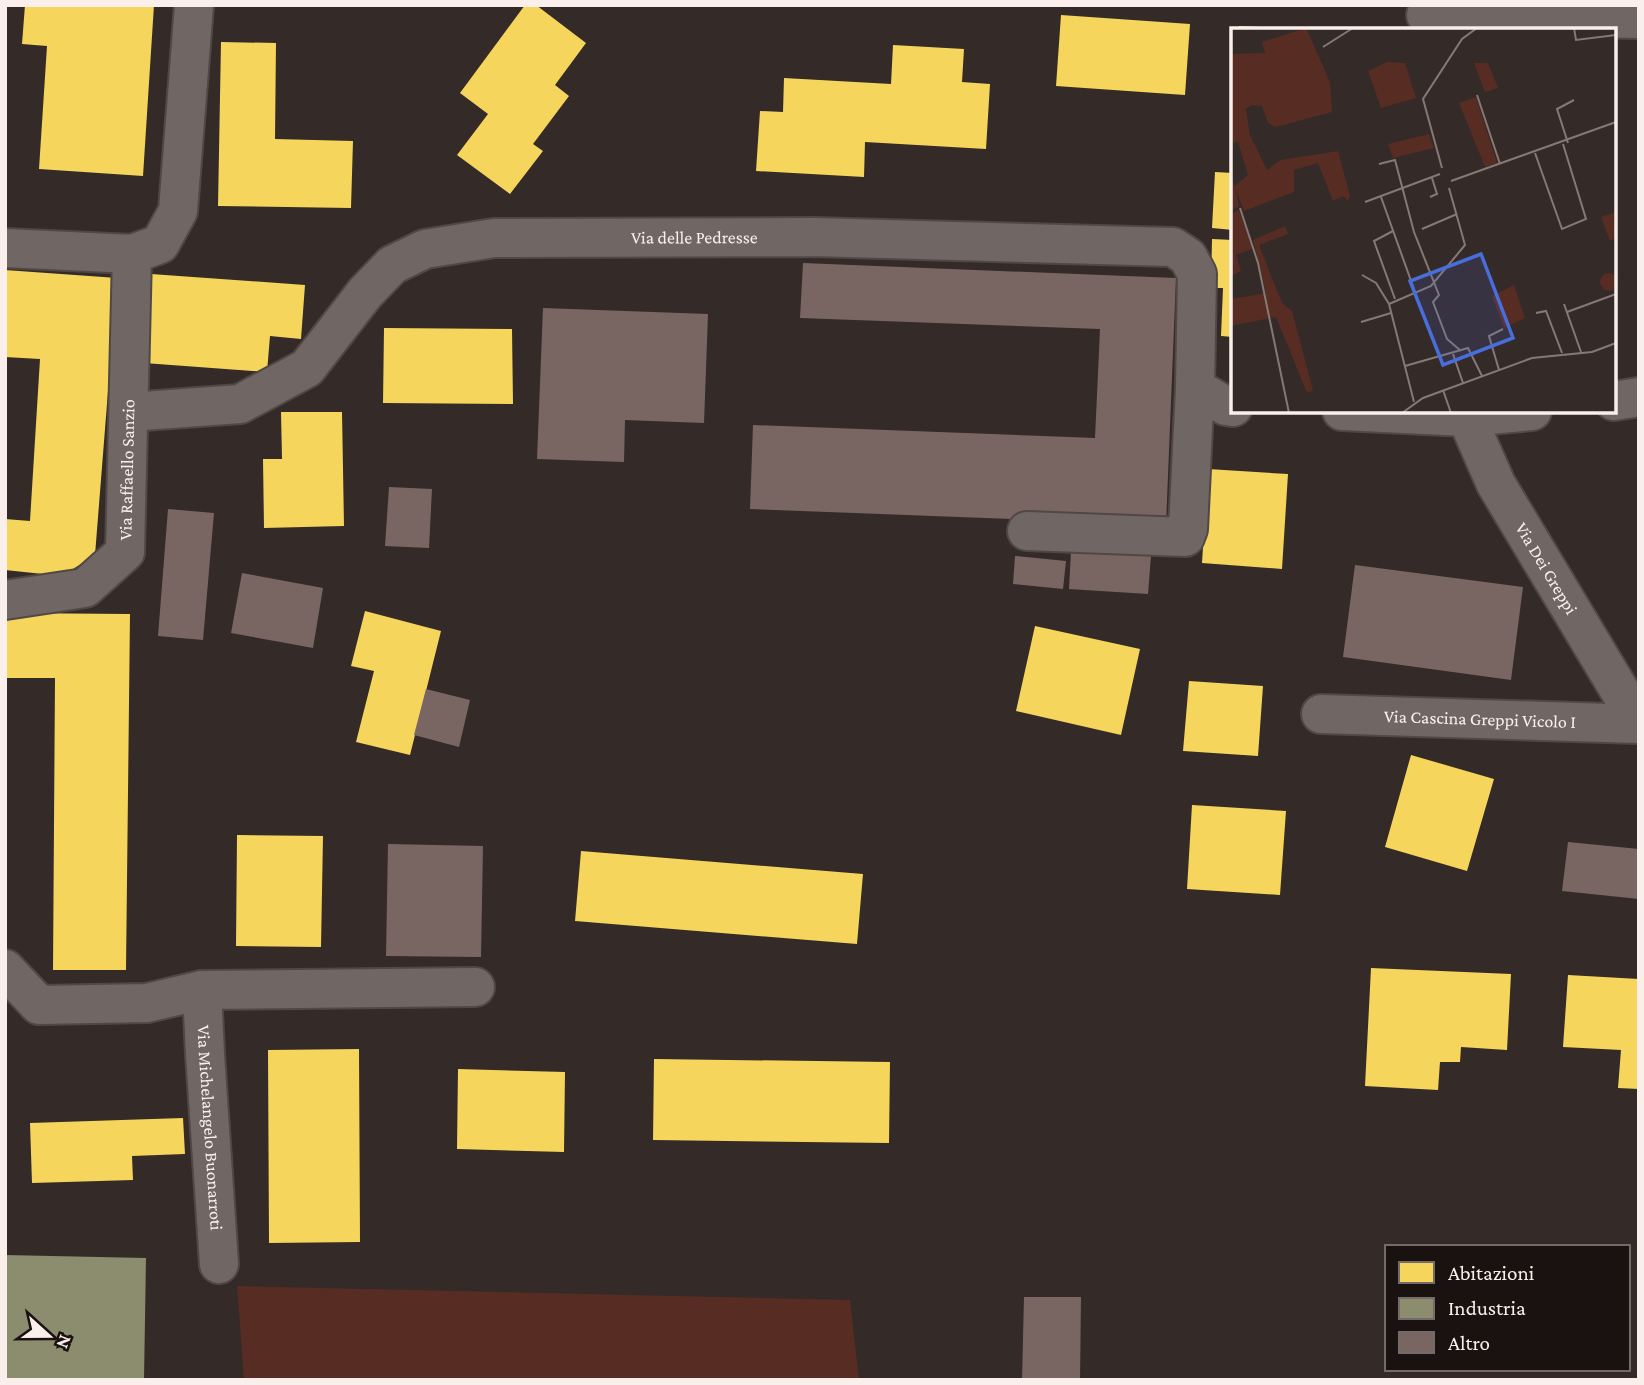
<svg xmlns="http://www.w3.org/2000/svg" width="1644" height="1385" viewBox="0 0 1644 1385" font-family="'Crimson Pro',serif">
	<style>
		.green { fill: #572c23 }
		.homes { fill: #f6d55c }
		.industry { fill: #8c8c6e }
		.building { fill: #796662 }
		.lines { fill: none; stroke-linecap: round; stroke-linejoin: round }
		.minor-casing { stroke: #514846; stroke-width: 42 }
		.minor { stroke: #706765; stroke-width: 38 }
		.labels { text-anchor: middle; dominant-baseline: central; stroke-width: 7; stroke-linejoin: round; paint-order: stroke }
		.street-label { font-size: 18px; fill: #fbefec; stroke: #1a1210 }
		.inset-road { fill: none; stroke: #847976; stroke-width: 2 }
		.view { fill: #496edc; fill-opacity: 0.15; stroke: #496edc; stroke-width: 3.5 }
		.inset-edge { fill: none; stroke: #fbefec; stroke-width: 3.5 }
	</style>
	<rect width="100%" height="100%" fill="#342a28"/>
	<path class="green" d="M 237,1286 L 850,1300 L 859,1380 L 244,1380 Z"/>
	<path class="homes" d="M 25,5 L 154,5 L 143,176 L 39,169 L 47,46 L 22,44 Z
		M 525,5 L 536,5 L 586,43 L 555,85 L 569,96 L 533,144 L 543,151 L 510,194 L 457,155 L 488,114 L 460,93 Z
		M 1061,15 L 1190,24 L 1185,95 L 1056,86 Z
		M 1239,26 L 1283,28 L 1283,30 L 1239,30 Z
		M 221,42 L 276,43 L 275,139 L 353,141 L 351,208 L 218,206 Z
		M 893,45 L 964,49 L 962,82 L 990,84 L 986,149 L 865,142 L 864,177 L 756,171 L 760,111 L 783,112 L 784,78 L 891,84 Z
		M 1215,172 L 1233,173 L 1233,230 L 1212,228 Z
		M 1212,239 L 1233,240 L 1233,337 L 1221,336 L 1223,288 L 1211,288 Z
		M 5,270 L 117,278 L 95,555 L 62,576 L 5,570 L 5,519 L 30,521 L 40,359 L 5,357 Z
		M 151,274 L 305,285 L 301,339 L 270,336 L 267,372 L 144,363 Z
		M 384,328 L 512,329 L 513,404 L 383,403 Z
		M 281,412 L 342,412 L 344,526 L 264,528 L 263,459 L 282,459 Z
		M 1208,469 L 1288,474 L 1282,569 L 1202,563 Z
		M 365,611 L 441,631 L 410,755 L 356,742 L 374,671 L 351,666 Z
		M 5,613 L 130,614 L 126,970 L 53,970 L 55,678 L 5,678 Z
		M 1035,626 L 1140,649 L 1121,735 L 1016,711 Z
		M 1189,681 L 1263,686 L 1258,756 L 1183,751 Z
		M 1411,755 L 1494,779 L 1467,871 L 1385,847 Z
		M 1192,805 L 1286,811 L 1280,895 L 1187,889 Z
		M 237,835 L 323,836 L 321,947 L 236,946 Z
		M 581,851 L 863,874 L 857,944 L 575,921 Z
		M 1371,968 L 1511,974 L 1507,1050 L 1461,1047 L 1460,1062 L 1440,1062 L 1438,1090 L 1365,1086 Z
		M 1568,975 L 1639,979 L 1639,1089 L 1618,1088 L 1621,1050 L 1563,1047 Z
		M 359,1049 L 360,1242 L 269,1243 L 268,1050 Z
		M 654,1059 L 890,1062 L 889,1143 L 653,1140 Z
		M 458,1069 L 565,1072 L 564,1152 L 457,1149 Z
		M 183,1118 L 185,1154 L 132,1156 L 133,1180 L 32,1183 L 30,1123 Z"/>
	<path class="industry" d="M 5,1255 L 146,1258 L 144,1380 L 5,1380 Z"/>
	<path class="building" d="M 803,263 L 1176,278 L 1166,525 L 750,509 L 753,425 L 1095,438 L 1100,329 L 800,318 Z
		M 543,308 L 708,314 L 704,423 L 625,420 L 624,462 L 537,459 Z
		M 389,487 L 432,489 L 429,548 L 385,546 Z
		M 168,509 L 214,513 L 203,640 L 158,636 Z
		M 1071,551 L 1151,556 L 1148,594 L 1069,589 Z
		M 1015,556 L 1066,561 L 1063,589 L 1013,584 Z
		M 1355,565 L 1523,587 L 1511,680 L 1343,657 Z
		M 242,573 L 323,588 L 313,648 L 231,633 Z
		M 426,689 L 470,700 L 459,747 L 414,735 Z
		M 1568,842 L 1639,849 L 1639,899 L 1562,891 Z
		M 388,844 L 483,846 L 481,957 L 386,956 Z
		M 1024,1297 L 1081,1297 L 1080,1380 L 1022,1380 Z"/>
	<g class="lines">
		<defs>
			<g id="minor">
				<path d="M 1426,15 L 1639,19"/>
				<path d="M 5,248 L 132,254"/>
				<path d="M 1614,401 L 1639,397"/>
				<path d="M 1342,411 L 1467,417 L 1532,411"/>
				<path id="s1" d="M 1464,411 L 1496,484 L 1639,723"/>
				<path id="s2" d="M 129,412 L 240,404 L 307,368 L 365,293 L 392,265 L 425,249 L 494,238 L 813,237 L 1173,247 L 1188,257 L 1197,274 L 1195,388 L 1226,406 L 1233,407"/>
				<path d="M 1027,531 L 1185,537 L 1188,529 L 1195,388"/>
				<path id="s3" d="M 5,600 L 85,588 L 125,552 L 132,254 L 160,244 L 178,211 L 194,5"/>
				<path id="s4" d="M 1321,714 L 1639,724"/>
				<path id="s5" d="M 5,969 L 39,1005 L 147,1003 L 202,990 L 205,1054 L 219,1264"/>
				<path d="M 202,990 L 475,987"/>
			</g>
		</defs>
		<use href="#minor" class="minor-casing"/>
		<use href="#minor" class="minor"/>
	</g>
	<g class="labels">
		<g class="street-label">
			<text stroke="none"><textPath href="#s2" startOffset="628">Via delle Pedresse</textPath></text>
			<text stroke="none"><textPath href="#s3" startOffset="217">Via Raffaello Sanzio</textPath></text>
			<text stroke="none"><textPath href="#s1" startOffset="178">Via Dei Greppi</textPath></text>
			<text stroke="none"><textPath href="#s4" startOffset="159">Via Cascina Greppi Vicolo I</textPath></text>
			<text stroke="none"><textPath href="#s5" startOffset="352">Via Michelangelo Buonarroti</textPath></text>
		</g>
	</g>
	<g transform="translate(1231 28)">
		<rect width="385" height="385" fill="#342a28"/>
		<path d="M 75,0 L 99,54 L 101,84 L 45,99 L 37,95 L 31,78 L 21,77 L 15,81 L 19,107 L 36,142 L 49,132 L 107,123 L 119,168 L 117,173 L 112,168 L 102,173 L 87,135 L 63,142 L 63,164 L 13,183 L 4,159 L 8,178 L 0,183 L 0,152 L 4,158 L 17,147 L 7,114 L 0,115 L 0,26 L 34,25 L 31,14 ZM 156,34 L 174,35 L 185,70 L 150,80 L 137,43 ZM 243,35 L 257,35 L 267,60 L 254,64 ZM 245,69 L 266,135 L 254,139 L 228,75 ZM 198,106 L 203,120 L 162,130 L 157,116 ZM 8,182 L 23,220 L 5,227 L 10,243 L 0,248 L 0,186 ZM 385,184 L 385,210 L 379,213 L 370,189 ZM 54,198 L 57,206 L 28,217 L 51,275 L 61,283 L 82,362 L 76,365 L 45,289 L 0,298 L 0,271 L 35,265 L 22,212 ZM369 254a9 9 0 1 1 18 0a9 9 0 1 1-18 0ZM 283,257 L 294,290 L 273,300 L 261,268 Z" fill="#572c23"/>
		<path class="inset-road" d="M 343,0 L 345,12 L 385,7M 92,19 L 122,0M 246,67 L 269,136M 337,115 L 326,81 L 343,72M 304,125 L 331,201 L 355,191 L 332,116M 148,136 L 164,132 L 183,204 L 208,267 L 202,274 L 216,311 L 230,323M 211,140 L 192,71 L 231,11 L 246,0M 220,153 L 385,94M 150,169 L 184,264M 199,169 L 206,166 L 201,150M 134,174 L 209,146M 9,180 L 27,235 L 58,385M 191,201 L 226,186M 162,203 L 143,213 L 164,271M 131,247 L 145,255 L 158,276 L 183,374M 158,276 L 200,258 L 234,217 L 218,160M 333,276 L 350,324M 336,284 L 385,266M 305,285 L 315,283 L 331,325M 130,294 L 160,285M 222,326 L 232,355M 174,338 L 237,320 L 251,348M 268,342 L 258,308 L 272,301M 212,362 L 220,385M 171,385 L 192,370 L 301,330 L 361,324 L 385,315"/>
		<path class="view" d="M 250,226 L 282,310 L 212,337 L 179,253 Z"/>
		<rect width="385" height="385" class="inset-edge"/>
	</g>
	<rect width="1644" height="1385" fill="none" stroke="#fbefec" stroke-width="14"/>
	<rect x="1385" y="1245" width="245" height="126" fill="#1a1210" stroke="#746a68" stroke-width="2"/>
	<rect x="1399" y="1262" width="35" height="21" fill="#f6d55c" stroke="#746a68" stroke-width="2"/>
	<text x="1448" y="1280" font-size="21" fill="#fbefec">Abitazioni</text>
	<rect x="1399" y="1298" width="35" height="21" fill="#8c8c6e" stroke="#746a68" stroke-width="2"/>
	<text x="1448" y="1315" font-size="21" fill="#fbefec">Industria</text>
	<rect x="1399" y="1332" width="35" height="21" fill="#796662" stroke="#746a68" stroke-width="2"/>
	<text x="1448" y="1350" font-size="21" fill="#fbefec">Altro</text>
	<g transform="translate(49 1336) rotate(111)" stroke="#1a1210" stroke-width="5" paint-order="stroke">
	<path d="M0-5L12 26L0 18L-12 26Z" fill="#fbefec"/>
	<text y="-10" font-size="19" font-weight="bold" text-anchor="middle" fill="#fbefec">N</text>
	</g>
</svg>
